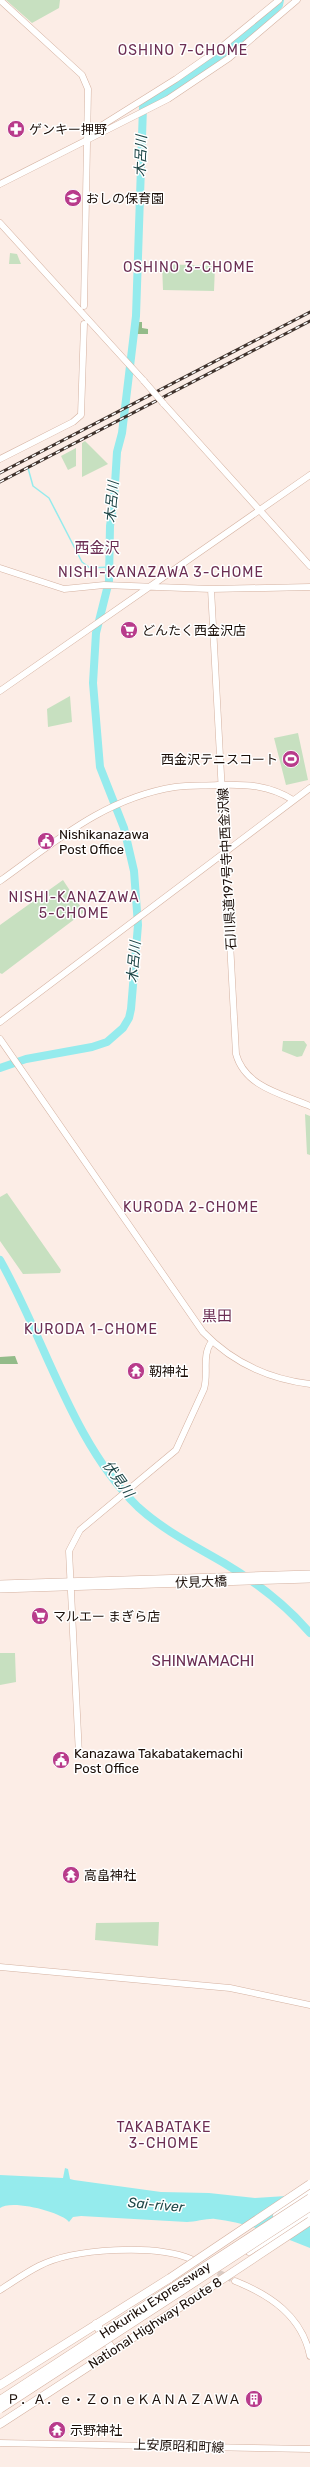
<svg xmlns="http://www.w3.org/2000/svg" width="310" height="2467" viewBox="0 0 310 2467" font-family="Rubik,'Noto Sans JP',sans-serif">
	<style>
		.green { fill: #c7e0c0 }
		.forest { fill: #93bb89 }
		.water { fill: #95ebed }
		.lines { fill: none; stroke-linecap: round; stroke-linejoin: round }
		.stream { stroke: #95ebed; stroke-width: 1.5 }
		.river { stroke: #95ebed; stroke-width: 8 }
		.secondary-tunnel { stroke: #daccc5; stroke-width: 6; stroke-dasharray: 6 3; stroke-linecap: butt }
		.secondary-casing { stroke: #d4b1a0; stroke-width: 7 }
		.primary-casing { stroke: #d4b1a0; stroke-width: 8 }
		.highway-casing { stroke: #d4b1a0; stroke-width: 9 }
		.secondary { stroke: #fff; stroke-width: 6 }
		.primary { stroke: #fff; stroke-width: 7 }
		.highway { stroke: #fff; stroke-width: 8 }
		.rail-casing { stroke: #3f322c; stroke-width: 3 }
		.rail { stroke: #fff; stroke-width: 1.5; stroke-dasharray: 4.5; stroke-linecap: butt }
		.secondary-bridge-casing { stroke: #d4b1a0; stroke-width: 7; stroke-linecap: butt }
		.highway-bridge-casing { stroke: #d4b1a0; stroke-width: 9; stroke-linecap: butt }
		.secondary-bridge { stroke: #fff; stroke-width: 6 }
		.highway-bridge { stroke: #fff; stroke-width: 8 }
		.labels { text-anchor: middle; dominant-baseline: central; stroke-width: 3; stroke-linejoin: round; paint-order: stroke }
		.poi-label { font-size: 13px; fill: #1a0e08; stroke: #fff; text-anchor: start }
		.street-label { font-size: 13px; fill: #1a0e08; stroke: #fff }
		.neighbourhood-label { font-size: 14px; letter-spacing: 1px; fill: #6b2e53; stroke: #fff }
		.water-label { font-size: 14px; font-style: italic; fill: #1e4647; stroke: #fff }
		.quarter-label { font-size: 15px; fill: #6b2e53; stroke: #fff }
	</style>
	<rect width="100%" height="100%" fill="#fcede6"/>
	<path class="green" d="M 6,0 L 60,0 L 59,8 L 32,23 Z
		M 10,253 L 17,254 L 21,264 L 9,264 Z
		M 162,264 L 215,266 L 214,291 L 163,290 Z
		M 85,441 L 108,464 L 82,477 L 82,443 Z
		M 76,448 L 76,466 L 68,470 L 61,456 Z
		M 70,696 L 72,722 L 48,727 L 47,709 Z
		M 298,733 L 308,780 L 286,785 L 274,738 Z
		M 63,880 L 84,912 L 2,974 L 0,973 L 0,925 Z
		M 283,1041 L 304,1041 L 307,1045 L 302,1056 L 297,1057 L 282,1051 Z
		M 305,1114 L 310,1116 L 310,1155 L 307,1154 Z
		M 7,1193 L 61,1270 L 60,1273 L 23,1274 L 0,1241 L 0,1197 Z
		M 0,1653 L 15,1653 L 16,1682 L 0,1685 Z
		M 159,1922 L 158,1946 L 95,1940 L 96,1923 Z"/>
	<path class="forest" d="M 135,322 L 142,322 L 142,328 L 148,329 L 148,334 L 134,334 Z
		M 15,1356 L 18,1364 L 0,1364 L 0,1357 Z"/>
	<path class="water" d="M 65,2168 L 68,2169 L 70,2179 L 74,2180 L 161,2192 L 209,2193 L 255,2198 L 286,2196 L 310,2205 L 310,2248 C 279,2235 247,2223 215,2219 C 209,2218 195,2222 187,2222 L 81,2216 L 73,2217 L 69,2222 C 62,2212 11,2199 0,2208 L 0,2175 L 63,2178 Z"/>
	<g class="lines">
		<path class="stream" d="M 28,468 L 33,486 L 49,498 L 82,562 L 90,568 L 109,567"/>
		<path class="river" d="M 0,1068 L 26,1059 L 92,1047 L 107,1042 L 123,1028 L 129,1018 L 131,1009 L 138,925 L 134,871 L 124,828 L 100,767 L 93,683 L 96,633 L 109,581 L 110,526 L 114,500 L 117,452 L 122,433 L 136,316 L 143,107 L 189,78 L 241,40 L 270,14 L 279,5 L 280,0
			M 0,1260 C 45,1339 72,1443 138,1507 C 163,1530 195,1546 224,1563 C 256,1582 286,1605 310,1633"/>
		<path class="secondary-tunnel" d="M 194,2260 L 235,2281"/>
		<defs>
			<path id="secondary" d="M 0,0 L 82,75 L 88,89 L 84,306
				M 93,131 L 176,79 L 219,49 L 279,0
				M 0,184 L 168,99 L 229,58 L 297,0
				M 0,223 L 144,381
				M 163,403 L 310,566
				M 0,459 L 73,422 L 81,415 L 84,324
				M 0,568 L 64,589 L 104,585 L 211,589 L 310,587
				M 211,589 L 236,1054 C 245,1087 282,1094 310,1106
				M 0,691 L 310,475
				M 0,881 C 56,841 105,798 175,787 C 189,785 204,786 218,785 C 246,784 269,785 293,800
				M 0,1022 L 310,788
				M 0,1039 L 203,1332 C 233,1363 268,1379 310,1384
				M 79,1755 L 69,1551 L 80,1530 L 176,1450 L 204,1389 C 209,1372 201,1356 212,1341
				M 0,1967 L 230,1988 L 310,2005
				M 235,2281 C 270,2295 302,2316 310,2356
				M 0,2290 C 13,2282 25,2273 39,2266 C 74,2248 155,2244 191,2259
				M 0,2443 L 310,2449"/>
			<path id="primary" d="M 0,1584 L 310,1574
				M 0,1589 L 310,1579"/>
			<path id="highway" d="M 277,2216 L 310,2192
				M 249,2251 L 310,2213
				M 96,2324 L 113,2351
				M 0,2385 L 170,2278
				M 0,2424 L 197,2296"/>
		</defs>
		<use href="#secondary" class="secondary-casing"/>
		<use href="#primary" class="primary-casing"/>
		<use href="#highway" class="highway-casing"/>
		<use href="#secondary" class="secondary"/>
		<use href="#primary" class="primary"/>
		<use href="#highway" class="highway"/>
		<defs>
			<path id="rail" d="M 0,473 L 310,312
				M 0,482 L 310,321"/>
		</defs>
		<use href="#rail" class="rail-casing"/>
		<use href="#rail" class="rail"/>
		<defs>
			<path id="secondary-bridge" d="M 144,381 L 163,403"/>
			<path id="highway-bridge" d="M 170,2278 L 310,2184
				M 197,2296 L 310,2221
				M 0,2400 L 310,2198
				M 0,2409 L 310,2207"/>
		</defs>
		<use href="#secondary-bridge" class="secondary-bridge-casing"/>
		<use href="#highway-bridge" class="highway-bridge-casing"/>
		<use href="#secondary-bridge" class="secondary-bridge"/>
		<use href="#highway-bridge" class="highway-bridge"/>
	</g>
	<defs>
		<symbol id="pharmacy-disc" viewBox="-11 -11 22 22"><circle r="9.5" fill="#b83b8b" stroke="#fff"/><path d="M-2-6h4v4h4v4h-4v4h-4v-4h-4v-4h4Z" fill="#fff"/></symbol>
		<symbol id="school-disc" viewBox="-11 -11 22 22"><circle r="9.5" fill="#b83b8b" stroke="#fff"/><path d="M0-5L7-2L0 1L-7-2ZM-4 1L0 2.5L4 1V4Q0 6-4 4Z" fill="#fff"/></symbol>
		<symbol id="supermarket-disc" viewBox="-11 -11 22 22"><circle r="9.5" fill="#b83b8b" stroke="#fff"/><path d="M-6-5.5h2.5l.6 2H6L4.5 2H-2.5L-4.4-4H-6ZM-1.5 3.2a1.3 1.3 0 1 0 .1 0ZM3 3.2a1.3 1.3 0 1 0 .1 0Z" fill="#fff"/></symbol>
		<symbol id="stadium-disc" viewBox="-11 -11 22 22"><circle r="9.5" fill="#b83b8b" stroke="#fff"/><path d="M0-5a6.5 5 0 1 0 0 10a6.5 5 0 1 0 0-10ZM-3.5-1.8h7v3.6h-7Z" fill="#fff"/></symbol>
		<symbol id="civic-disc" viewBox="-11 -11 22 22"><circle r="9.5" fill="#b83b8b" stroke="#fff"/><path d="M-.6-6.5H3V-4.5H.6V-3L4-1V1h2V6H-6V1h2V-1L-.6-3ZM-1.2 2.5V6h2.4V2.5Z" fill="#fff"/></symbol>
		<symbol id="temple-disc" viewBox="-11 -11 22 22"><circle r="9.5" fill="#b83b8b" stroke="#fff"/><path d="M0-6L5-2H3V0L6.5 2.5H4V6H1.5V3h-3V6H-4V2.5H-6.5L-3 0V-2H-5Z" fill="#fff"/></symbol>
		<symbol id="building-disc" viewBox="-11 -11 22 22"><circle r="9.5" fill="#b83b8b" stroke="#fff"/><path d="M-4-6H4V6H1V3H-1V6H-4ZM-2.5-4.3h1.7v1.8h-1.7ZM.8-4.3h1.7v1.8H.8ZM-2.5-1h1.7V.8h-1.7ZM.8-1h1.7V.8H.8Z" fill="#fff"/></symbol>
	</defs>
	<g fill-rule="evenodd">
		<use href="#pharmacy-disc" x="6" y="119" width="20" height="20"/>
		<use href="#school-disc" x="63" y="188" width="20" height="20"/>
		<use href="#supermarket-disc" x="119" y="620" width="20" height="20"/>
		<use href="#stadium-disc" x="281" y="749" width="20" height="20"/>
		<use href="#civic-disc" x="36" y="831" width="20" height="20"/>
		<use href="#temple-disc" x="126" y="1361" width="20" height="20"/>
		<use href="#supermarket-disc" x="30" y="1606" width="20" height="20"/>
		<use href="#civic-disc" x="51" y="1750" width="20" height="20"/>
		<use href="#temple-disc" x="61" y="1865" width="20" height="20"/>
		<use href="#building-disc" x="244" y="2389" width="20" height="20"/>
		<use href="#temple-disc" x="47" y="2420" width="20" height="20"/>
	</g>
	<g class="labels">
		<g class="poi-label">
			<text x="29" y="129">ゲンキー押野</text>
			<text x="86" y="198">おしの保育園</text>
			<text x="142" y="630">どんたく西金沢店</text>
			<text x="278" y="759" text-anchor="end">西金沢テニスコート</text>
			<text x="59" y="834">Nishikanazawa<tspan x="59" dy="15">Post Office</tspan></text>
			<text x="149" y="1371">靭神社</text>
			<text x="53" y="1616">マルエー まぎら店</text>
			<text x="74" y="1753">Kanazawa Takabatakemachi<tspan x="74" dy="15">Post Office</tspan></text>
			<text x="84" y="1875">高畠神社</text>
			<text x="241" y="2399" text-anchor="end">Ｐ．Ａ．ｅ・ＺｏｎｅＫＡＮＡＺＡＷＡ</text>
			<text x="70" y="2430">示野神社</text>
		</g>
		<g class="street-label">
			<text transform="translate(227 869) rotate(-93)">石川県道197号寺中西金沢線</text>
			<text transform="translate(201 1582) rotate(-2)">伏見大橋</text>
			<text transform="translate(155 2300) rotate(-33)">Hokuriku Expressway</text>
			<text transform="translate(155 2323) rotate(-33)">National Highway Route 8</text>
			<text transform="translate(179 2446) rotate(2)">上安原昭和町線</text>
		</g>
		<g class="neighbourhood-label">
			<text x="183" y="50">OSHINO 7-CHOME</text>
			<text x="189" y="267">OSHINO 3-CHOME</text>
			<text x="161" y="572">NISHI-KANAZAWA 3-CHOME</text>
			<text x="74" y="897">NISHI-KANAZAWA<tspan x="74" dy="16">5-CHOME</tspan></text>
			<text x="191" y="1207">KURODA 2-CHOME</text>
			<text x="91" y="1329">KURODA 1-CHOME</text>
			<text x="164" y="2127">TAKABATAKE<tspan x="164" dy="16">3-CHOME</tspan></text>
		</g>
		<g class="water-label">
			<text transform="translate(141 156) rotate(-88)">木呂川</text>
			<text transform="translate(112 502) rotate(-85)">木呂川</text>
			<text transform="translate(134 962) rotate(-85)">木呂川</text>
			<text transform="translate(118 1479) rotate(54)">伏見川</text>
			<text transform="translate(156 2205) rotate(5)">Sai-river</text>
		</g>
		<g class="quarter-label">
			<text x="97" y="548">西金沢</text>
			<text x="217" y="1316">黒田</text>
			<text x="203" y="1661">SHINWAMACHI</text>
		</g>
	</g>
</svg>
